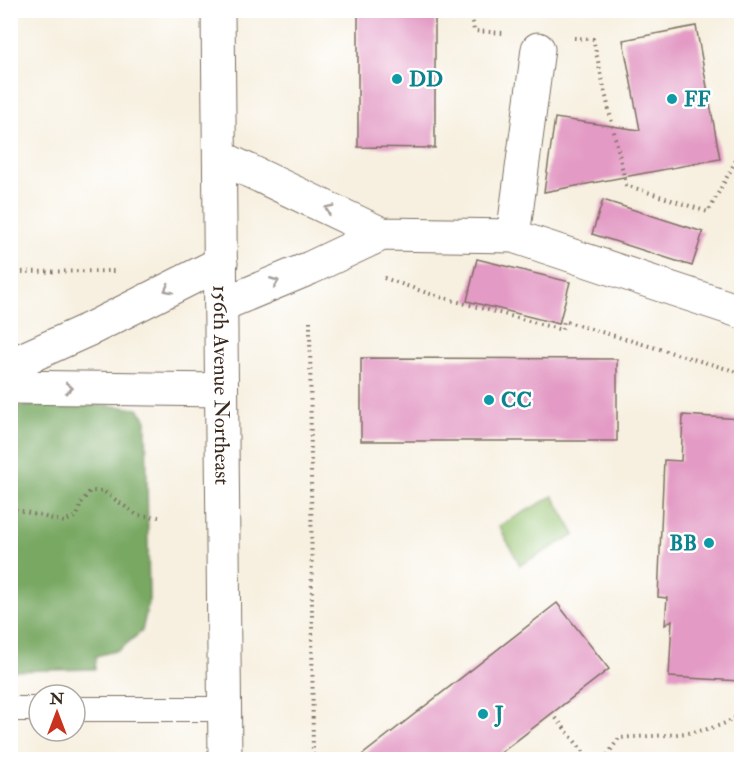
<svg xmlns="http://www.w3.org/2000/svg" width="752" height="770" viewBox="0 0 752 770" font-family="'IM FELL Double Pica',serif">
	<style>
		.green { fill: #95c270; stroke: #687647; stroke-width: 1.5 }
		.forest { fill: #78a862; stroke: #5a6940; stroke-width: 1.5 }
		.building { fill: #e39ac4 }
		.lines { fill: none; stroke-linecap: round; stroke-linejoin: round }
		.lane-casing { stroke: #7d6f62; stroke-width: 26 }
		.street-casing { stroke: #7d6f62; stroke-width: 35 }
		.secondary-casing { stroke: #7d6f62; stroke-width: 35 }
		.path { stroke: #7d6f62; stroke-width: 4; stroke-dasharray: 1.5 4.5; stroke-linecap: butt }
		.lane { stroke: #fff; stroke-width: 24 }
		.street { stroke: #fff; stroke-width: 33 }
		.secondary { stroke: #fff; stroke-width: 33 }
		.oneway { stroke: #a79f9a }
		.culture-dot { fill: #0f9aa8; stroke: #fff; stroke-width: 2 }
		.labels { text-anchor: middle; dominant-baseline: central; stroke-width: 5; stroke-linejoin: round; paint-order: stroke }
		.culture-label { font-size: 21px; font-weight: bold; fill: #0d838f; stroke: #fff; text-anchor: start }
		.street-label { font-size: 21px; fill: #3b2a1e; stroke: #fff }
	</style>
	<rect width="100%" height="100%" fill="#fff"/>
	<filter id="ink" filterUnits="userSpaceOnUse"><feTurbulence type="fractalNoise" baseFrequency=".0167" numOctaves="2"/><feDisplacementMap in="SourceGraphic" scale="12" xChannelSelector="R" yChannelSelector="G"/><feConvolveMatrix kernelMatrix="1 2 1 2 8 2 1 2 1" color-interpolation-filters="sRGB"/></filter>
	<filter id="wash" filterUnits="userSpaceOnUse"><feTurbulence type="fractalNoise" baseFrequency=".008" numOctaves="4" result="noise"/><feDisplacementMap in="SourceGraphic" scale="24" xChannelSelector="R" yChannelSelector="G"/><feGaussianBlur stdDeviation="1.35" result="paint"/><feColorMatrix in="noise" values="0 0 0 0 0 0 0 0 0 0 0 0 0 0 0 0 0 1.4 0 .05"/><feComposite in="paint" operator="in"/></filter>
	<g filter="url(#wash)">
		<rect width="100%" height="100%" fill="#f7f0e0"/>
		<path class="green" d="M 553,496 L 575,535 L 520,565 L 499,526 Z
			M 10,757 L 116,757 L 119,759 L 11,760 Z"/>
		<path class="forest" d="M 107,405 L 138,409 L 146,419 L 149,600 L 142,631 L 119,650 L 96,656 L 95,669 L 11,671 L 11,406 Z"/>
		<g id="blocks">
			<path class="building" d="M 358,10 L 435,10 L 435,148 L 358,147 Z
				M 696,26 L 720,159 L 544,192 L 555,118 L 640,130 L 623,40 Z
				M 603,200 L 703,232 L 692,266 L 592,234 Z
				M 477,259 L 570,282 L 559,324 L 467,301 Z
				M 361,358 L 617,359 L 617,441 L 361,441 Z
				M 683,415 L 741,419 L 741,681 L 669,677 L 672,620 L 665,625 L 667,598 L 658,597 L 664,460 L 681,461 Z
				M 557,603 L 609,669 L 493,759 L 357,759 Z"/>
		</g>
	</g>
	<g filter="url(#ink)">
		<use href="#blocks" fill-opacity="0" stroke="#7d6f62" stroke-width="1.5"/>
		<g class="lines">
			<defs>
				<path id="lane" d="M 10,709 L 39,709
					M 75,709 L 224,709"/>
				<path id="street" d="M 220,157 L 382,234 L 513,236 L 742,312
					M 513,236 L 538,49
					M 221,305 L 310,268 L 382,234
					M 10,365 L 92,328 L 221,263
					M 10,387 L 221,390"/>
				<g id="secondary">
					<path id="s1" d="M 218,10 L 225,760"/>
				</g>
			</defs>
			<use href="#lane" class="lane-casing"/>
			<use href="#street" class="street-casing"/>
			<use href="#secondary" class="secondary-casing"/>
			<path class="path" d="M 471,10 L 474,31 L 504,33
				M 574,38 L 593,39 L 626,185 L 708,212 L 742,149
				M 10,272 L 115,271
				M 384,278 L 433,295 L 562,330 L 564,321 L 741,373
				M 310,321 L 313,760
				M 10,508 L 64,522 L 77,516 L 81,503 L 90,491 L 103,491 L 137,515 L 159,517
				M 556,718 L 590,760
				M 604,760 L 619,738 C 653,735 717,737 742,712"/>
			<use href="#lane" class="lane"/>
			<use href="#street" class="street"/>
			<use href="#secondary" class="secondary"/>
		</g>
		<defs><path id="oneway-chevron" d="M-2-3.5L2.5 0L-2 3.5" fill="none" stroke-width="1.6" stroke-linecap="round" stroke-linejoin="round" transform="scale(1.5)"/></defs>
		<g class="oneway">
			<use href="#oneway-chevron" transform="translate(329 209) rotate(-155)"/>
			<use href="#oneway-chevron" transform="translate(275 282) rotate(-22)"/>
			<use href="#oneway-chevron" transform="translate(168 289) rotate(153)"/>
			<use href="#oneway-chevron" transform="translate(69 388) rotate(1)"/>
		</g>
	</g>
	<g class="culture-dot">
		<circle cx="397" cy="79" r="6"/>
		<circle cx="672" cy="99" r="6"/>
		<circle cx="489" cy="400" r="6"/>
		<circle cx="709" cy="543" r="6"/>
		<circle cx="483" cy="714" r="6"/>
	</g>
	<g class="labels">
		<g class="culture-label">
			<text x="409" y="79">DD</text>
			<text x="684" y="99">FF</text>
			<text x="501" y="400">CC</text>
			<text x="697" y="543" text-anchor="end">BB</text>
			<text x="495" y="714">J</text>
		</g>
		<g class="street-label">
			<text stroke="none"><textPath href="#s1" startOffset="375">156th Avenue Northeast</textPath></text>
		</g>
	</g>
	<rect width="752" height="770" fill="none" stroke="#fff" stroke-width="36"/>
	<g transform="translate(57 713)"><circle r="28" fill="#ffffff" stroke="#b1aaa5" stroke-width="1.5"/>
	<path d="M0-4.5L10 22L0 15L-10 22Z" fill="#c8321e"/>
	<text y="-9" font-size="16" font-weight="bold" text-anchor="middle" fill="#3b2a1e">N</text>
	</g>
</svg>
